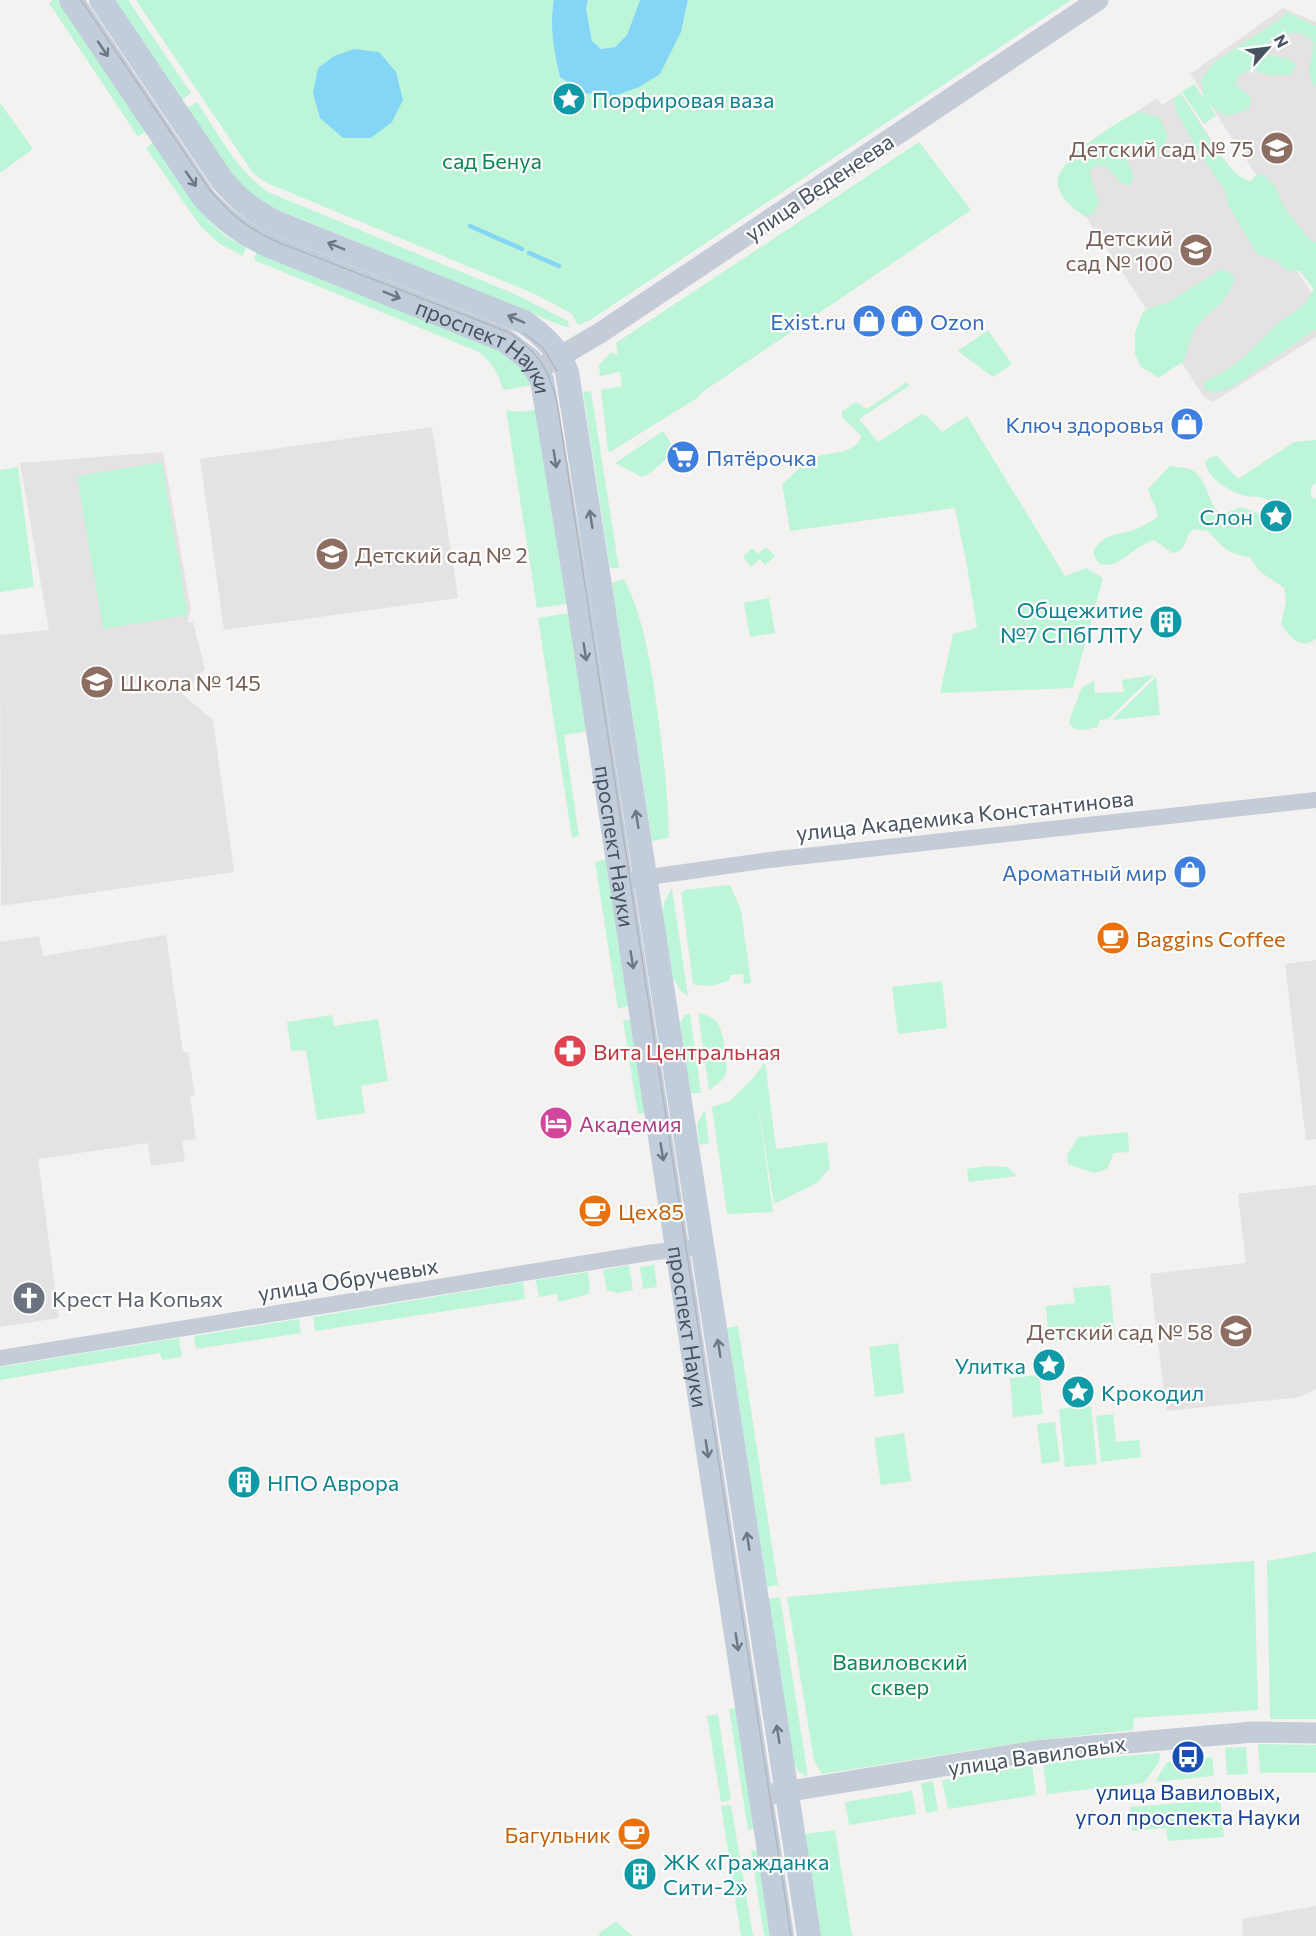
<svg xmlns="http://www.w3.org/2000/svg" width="1316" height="1936" viewBox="0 0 1316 1936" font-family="Commissioner,sans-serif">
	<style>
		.education { fill: #e5e2e3 }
		.green { fill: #bcf5d7 }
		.water { fill: #85d6f6 }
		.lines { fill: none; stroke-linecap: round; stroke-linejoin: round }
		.stream { stroke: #85d6f6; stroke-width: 4.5 }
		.minor { stroke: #c4ccd7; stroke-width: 16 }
		.tertiary { stroke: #c4ccd7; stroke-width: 21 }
		.secondary { stroke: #c2cddc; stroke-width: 24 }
		.tram { stroke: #b3b6bc; stroke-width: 1.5 }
		.oneway { stroke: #6c7886 }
		.labels { text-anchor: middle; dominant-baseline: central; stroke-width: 4.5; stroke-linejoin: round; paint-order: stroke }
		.culture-label { font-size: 22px; fill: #0d838f; stroke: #fff; text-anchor: start }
		.education-label { font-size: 22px; fill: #785e54; stroke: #fff; text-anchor: end }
		.park-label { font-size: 22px; fill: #0d8754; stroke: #fff }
		.street-label { font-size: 22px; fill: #475361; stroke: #fff }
		.shop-label { font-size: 22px; fill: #366cbe; stroke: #fff; text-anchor: end }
		.food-label { font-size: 22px; fill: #c56008; stroke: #fff; text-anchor: start }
		.health-label { font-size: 22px; fill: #be3a42; stroke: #fff; text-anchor: start }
		.hotel-label { font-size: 22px; fill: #b23c85; stroke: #fff; text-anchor: start }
		.worship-label { font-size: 22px; fill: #5b616d; stroke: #fff; text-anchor: start }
		.transit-label { font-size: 22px; fill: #164399; stroke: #fff }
	</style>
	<rect width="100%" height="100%" fill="#f4f1f1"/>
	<path class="education" d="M 1283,8 L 1316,22 L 1316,266 L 1190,74 Z
		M 1181,93 L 1316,300 L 1316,337 L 1213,402 L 1204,397 L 1090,223 L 1067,181 L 1073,154 L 1157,98 L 1162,105 Z
		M 432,427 L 458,598 L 224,630 L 200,459 Z
		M 163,452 L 191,610 L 187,622 L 193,622 L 205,669 L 182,694 L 213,720 L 234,872 L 1,906 L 0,635 L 49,630 L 20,463 Z
		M 166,935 L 183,1052 L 188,1052 L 195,1095 L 190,1096 L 196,1139 L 182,1141 L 185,1161 L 151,1166 L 148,1143 L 38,1159 L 59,1318 L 0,1327 L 0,942 L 39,936 L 43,956 Z
		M 1316,960 L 1316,1139 L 1306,1140 L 1285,964 Z
		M 1316,1185 L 1316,1389 L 1300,1397 L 1166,1411 L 1150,1274 L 1246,1263 L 1238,1194 Z
		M 1316,1906 L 1316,1936 L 1243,1936 L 1242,1919 Z"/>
	<path class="green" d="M 53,0 L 58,0 L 146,131 L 138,137 L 49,3 Z
		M 114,0 L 128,0 L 191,93 L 182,100 Z
		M 136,0 L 554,0 C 549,26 554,52 560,77 L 681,32 L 688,0 L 1071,0 L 590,320 L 578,325 L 572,314 L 535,294 L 267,183 L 253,173 Z
		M 588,0 L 640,0 L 627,35 L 615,47 L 601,49 L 592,41 L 586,9 Z
		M 1287,12 L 1316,26 L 1316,86 L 1313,85 L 1309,71 L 1314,43 C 1299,25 1280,34 1264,45 L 1267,55 L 1288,58 L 1296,65 L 1290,75 L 1269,75 L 1249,69 L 1240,75 L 1235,84 L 1250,97 L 1250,107 C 1229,118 1227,119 1208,104 L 1216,116 L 1204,124 L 1182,92 L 1194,84 L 1204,98 L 1201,80 L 1212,64 L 1280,19 Z
		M 1180,95 L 1185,100 C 1198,119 1229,179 1251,181 L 1255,176 L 1261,173 L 1273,183 L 1286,210 L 1310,240 L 1316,243 L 1316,329 L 1232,387 C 1221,391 1214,395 1204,389 L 1203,382 L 1222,373 L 1241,360 L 1278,323 L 1303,306 L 1314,289 L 1300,271 L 1286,270 L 1275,259 L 1261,256 L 1255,251 L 1228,205 L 1225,190 L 1200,155 L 1177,113 L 1173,99 Z
		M 197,102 C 218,133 236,170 268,192 L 517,295 L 568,321 L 569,327 L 560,325 L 257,201 L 231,174 L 187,108 Z
		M 0,103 L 33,149 L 0,173 Z
		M 1138,112 L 1159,117 L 1168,135 L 1162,156 L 1144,147 L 1133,148 L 1126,157 L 1134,176 L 1130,186 L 1120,182 L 1106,166 L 1096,165 L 1089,172 L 1099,202 L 1095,212 L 1086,217 C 1074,209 1062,201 1058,186 C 1052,161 1118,121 1138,112 Z
		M 154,142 L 208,220 L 225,236 L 246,247 L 243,256 L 220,244 L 201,227 L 146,148 Z
		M 919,142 L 971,210 L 701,393 L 699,397 L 610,452 L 608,450 L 601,390 L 622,386 L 620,372 L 600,376 L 599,365 L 611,352 L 618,356 L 616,343 Z
		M 257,251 L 509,354 L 520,362 L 533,385 L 503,390 C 498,374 493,363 479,352 L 254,260 Z
		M 1222,269 L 1234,275 C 1235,299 1205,312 1194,331 C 1189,340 1187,353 1184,362 L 1171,369 L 1159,378 L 1141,367 L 1135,354 L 1135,333 L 1143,312 L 1153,306 L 1167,303 Z
		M 988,330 L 1012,364 L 993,377 L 958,351 Z
		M 907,382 L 909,386 L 859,419 L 878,442 L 922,414 L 928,417 L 942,432 L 967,416 L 1065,576 L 1086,568 L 1103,578 L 1073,688 L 940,693 L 953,634 L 977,628 L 967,566 L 955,508 L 790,531 L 782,484 C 793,475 804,462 816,457 C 831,451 856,455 861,436 L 842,417 L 842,411 L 856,402 L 867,409 Z
		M 591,391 L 619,568 L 610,568 L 583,392 Z
		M 538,409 L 567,604 L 537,608 L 506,410 L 523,412 Z
		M 663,431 L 675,450 L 653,471 L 642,477 L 615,463 Z
		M 1316,440 L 1316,483 L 1311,487 L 1311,497 L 1316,499 L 1316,639 C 1301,651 1289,637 1281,624 L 1286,602 L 1284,588 L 1259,571 L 1250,557 C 1229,555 1221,546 1208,531 L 1193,529 C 1183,538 1188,551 1172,553 L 1154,540 C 1136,543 1103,586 1093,552 C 1103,531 1122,536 1139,528 C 1145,525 1151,521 1157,517 C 1158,506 1150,500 1148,489 L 1170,466 C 1175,467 1183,467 1189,469 C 1208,476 1207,504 1221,515 L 1242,507 L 1263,515 L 1270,514 L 1275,508 C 1268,493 1255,499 1242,495 C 1228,490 1207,478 1205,462 L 1210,457 L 1217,456 L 1238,479 L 1294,442 Z
		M 162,462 L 188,615 L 103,629 L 77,476 Z
		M 18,467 L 34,587 L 0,592 L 0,470 Z
		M 766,547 L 775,556 L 765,565 L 760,559 L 751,567 L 743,557 L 752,548 L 758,554 Z
		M 624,579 C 644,619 651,664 657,708 C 663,752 668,794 669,838 L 652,841 L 612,583 Z
		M 769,598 L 775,633 L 750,637 L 744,603 Z
		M 569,613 L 588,731 L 564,735 L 579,836 L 572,838 L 538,618 Z
		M 1154,675 L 1108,719 L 1100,720 L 1098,727 L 1083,730 L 1074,729 L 1069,723 L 1070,718 L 1082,687 L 1094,681 L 1095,693 L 1124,692 L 1122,680 Z
		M 1156,677 L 1160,715 L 1112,720 Z
		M 607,859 L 630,1005 L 618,1009 L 595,862 Z
		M 730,885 L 741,910 L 751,983 L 744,984 L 743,974 L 730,975 L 730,980 L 712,986 L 695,985 L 693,983 L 681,893 L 685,890 Z
		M 672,888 L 688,996 L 681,991 L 673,978 L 662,912 L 664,903 Z
		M 942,981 L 947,1028 L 898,1034 L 892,987 Z
		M 698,1013 C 705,1015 711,1016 716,1021 C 723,1028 728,1062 726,1072 C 724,1081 716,1085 709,1090 Z
		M 690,1014 L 701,1093 L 690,1093 L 680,1023 L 685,1015 Z
		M 332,1015 L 334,1026 L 378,1019 L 388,1081 L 361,1086 L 365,1113 L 317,1120 L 306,1050 L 291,1051 L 287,1022 Z
		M 632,1019 L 645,1113 L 638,1114 L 623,1021 Z
		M 765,1062 L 776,1149 L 827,1142 L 830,1168 L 817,1183 L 774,1204 L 757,1099 L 773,1212 L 727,1214 L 712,1107 L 730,1101 L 754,1077 Z
		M 705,1110 L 709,1143 L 699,1145 L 697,1124 Z
		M 1128,1132 L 1129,1152 L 1114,1153 L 1107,1169 L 1094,1173 L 1068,1164 L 1067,1155 L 1078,1137 Z
		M 988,1166 L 1007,1167 L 1017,1176 L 969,1182 L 967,1169 Z
		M 629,1265 L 633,1290 L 617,1293 L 607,1290 L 603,1270 Z
		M 654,1265 L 657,1287 L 643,1289 L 640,1267 Z
		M 588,1272 L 590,1289 L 588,1294 L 558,1302 L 557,1294 L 539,1297 L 536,1280 Z
		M 523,1282 L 525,1299 L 315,1331 L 313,1317 Z
		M 1110,1285 L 1115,1336 L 1049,1342 L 1046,1306 L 1075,1303 L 1073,1288 Z
		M 299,1319 L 301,1333 L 196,1349 L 194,1336 Z
		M 738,1326 L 778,1585 L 767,1587 L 727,1328 Z
		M 179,1338 L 182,1357 L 162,1360 L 160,1353 L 0,1380 L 0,1367 Z
		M 898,1343 L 904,1393 L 875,1397 L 869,1347 Z
		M 1039,1375 L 1043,1414 L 1013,1417 L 1010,1378 Z
		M 1091,1406 L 1097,1464 L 1065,1467 L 1059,1409 Z
		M 1113,1414 L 1116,1442 L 1139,1440 L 1141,1457 L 1101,1462 L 1096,1416 Z
		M 1055,1422 L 1060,1461 L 1042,1464 L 1037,1424 Z
		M 904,1433 L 911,1481 L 881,1485 L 874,1438 Z
		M 1316,1552 L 1316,1719 L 1270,1719 L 1267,1561 Z
		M 1254,1561 L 1258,1710 L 1134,1718 L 1133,1730 L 1031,1741 L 822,1774 L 814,1760 L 787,1597 L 951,1582 Z
		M 780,1597 L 808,1777 L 799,1772 L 793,1763 L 768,1599 Z
		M 736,1708 L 755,1829 L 748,1830 L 729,1709 Z
		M 718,1714 L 731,1800 L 721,1802 L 707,1716 Z
		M 1258,1744 L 1316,1745 L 1316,1773 L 1260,1773 Z
		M 1246,1747 L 1248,1774 L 1227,1775 L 1225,1748 Z
		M 1160,1753 L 1159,1762 L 1144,1783 L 1047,1794 L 1043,1763 Z
		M 1212,1757 L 1214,1776 L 1155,1782 L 1167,1762 Z
		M 1032,1765 L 1036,1795 L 948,1809 L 942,1780 Z
		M 933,1781 L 938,1811 L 926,1813 L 921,1783 Z
		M 912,1791 L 916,1814 L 849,1825 L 845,1802 Z
		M 1220,1800 L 1224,1837 L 1168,1841 L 1166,1828 L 1132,1831 L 1130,1807 Z
		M 731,1805 L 753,1936 L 741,1936 L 721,1806 Z
		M 835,1830 L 852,1936 L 820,1936 L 805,1834 Z
		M 759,1850 L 771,1936 L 764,1936 L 751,1851 Z
		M 616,1922 L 633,1936 L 599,1936 L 600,1932 Z"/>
	<path class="water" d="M 554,0 L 588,0 L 586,9 L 592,41 L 601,49 L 615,47 L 627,35 L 640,0 L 688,0 L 681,32 L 660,74 L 639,87 L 614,96 L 584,93 L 560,77 C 554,52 549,26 554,0 Z
		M 354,49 L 379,52 L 396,72 L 403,100 L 392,122 L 371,138 L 343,138 L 320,118 L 313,93 L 318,68 L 334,56 Z"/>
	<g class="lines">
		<path class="stream" d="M 470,226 L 522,249
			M 529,253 L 559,266"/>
		<path class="minor" d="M 635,879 L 769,860 L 1316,800
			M 0,1358 L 648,1253 L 703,1246"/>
		<path class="tertiary" d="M 537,370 L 600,333 L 1098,0
			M 760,1796 L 1035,1751 L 1253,1732 L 1316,1733"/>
		<g class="secondary">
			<path id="s1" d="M 71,0 L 204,198 C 224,220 243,234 270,246 L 504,340 L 530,360 L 542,380 L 575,580 L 782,1936"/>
			<path d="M 101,0 L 222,180 C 238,199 253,211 275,222 L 524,322 C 544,336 558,349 567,372 L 809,1936"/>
		</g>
		<path class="tram" d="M 81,0 L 209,189 C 232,216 243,225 275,241 L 508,332 C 538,352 548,367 557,402 L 791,1936
			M 524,333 L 543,348 L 557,371"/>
	</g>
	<defs><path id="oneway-shaft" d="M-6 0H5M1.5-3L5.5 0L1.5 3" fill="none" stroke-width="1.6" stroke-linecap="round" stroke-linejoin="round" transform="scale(1.5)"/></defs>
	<g class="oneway">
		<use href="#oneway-shaft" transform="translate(103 49) rotate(56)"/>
		<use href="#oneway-shaft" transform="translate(191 179) rotate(55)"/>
		<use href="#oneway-shaft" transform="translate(336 246) rotate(-158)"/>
		<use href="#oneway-shaft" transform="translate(392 295) rotate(22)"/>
		<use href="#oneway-shaft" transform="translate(516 319) rotate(-156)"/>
		<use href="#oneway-shaft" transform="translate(555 459) rotate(81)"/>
		<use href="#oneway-shaft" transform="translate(591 519) rotate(-99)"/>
		<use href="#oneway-shaft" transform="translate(585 652) rotate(81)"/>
		<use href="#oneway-shaft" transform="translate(637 819) rotate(-99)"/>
		<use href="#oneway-shaft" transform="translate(632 960) rotate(81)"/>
		<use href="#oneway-shaft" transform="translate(662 1152) rotate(81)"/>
		<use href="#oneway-shaft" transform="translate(719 1348) rotate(-99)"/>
		<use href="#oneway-shaft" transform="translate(707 1449) rotate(81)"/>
		<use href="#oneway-shaft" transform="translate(748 1541) rotate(-99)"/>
		<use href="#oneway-shaft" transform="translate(737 1642) rotate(81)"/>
		<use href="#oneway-shaft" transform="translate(778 1734) rotate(-99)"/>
	</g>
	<defs>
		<symbol id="sight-disc" viewBox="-11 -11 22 22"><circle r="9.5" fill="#0f9aa8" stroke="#fff"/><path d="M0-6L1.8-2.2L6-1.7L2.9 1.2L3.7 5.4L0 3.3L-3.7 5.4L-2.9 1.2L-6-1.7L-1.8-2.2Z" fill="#fff"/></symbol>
		<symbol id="school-disc" viewBox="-11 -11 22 22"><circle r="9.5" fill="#8d6e63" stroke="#fff"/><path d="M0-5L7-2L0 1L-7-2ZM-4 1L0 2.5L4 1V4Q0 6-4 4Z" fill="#fff"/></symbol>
		<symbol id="shop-disc" viewBox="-11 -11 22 22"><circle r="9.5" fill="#3f7fe0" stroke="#fff"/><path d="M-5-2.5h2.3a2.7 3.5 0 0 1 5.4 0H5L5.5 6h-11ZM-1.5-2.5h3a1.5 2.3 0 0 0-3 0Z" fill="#fff"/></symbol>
		<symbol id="supermarket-disc" viewBox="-11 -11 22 22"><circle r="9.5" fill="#3f7fe0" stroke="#fff"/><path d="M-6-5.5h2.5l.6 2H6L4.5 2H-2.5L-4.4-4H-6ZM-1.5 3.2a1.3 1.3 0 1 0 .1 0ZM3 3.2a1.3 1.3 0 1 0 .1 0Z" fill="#fff"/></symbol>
		<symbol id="building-disc" viewBox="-11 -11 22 22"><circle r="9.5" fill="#0f9aa8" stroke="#fff"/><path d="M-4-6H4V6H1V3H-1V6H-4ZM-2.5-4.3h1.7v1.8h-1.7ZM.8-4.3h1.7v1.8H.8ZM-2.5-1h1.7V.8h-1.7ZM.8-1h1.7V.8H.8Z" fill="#fff"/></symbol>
		<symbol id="cafe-disc" viewBox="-11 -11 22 22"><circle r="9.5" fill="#e8710a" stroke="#fff"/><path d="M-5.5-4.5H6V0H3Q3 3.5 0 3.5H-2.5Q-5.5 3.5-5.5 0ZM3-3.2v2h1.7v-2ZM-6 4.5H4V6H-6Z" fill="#fff"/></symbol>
		<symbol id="pharmacy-disc" viewBox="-11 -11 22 22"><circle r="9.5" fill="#e0444e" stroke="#fff"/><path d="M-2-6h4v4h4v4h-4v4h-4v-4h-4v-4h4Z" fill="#fff"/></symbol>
		<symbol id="hotel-disc" viewBox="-11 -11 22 22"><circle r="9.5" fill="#d1479c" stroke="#fff"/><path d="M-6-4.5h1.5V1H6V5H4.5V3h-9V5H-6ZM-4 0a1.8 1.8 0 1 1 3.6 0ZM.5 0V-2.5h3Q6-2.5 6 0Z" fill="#fff"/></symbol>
		<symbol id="church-disc" viewBox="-11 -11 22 22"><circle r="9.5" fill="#6b7280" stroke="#fff"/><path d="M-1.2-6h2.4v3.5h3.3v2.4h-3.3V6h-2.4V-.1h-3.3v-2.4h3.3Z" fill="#fff"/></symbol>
		<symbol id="bus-disc" viewBox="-11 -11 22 22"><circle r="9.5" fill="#1a4fb4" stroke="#fff"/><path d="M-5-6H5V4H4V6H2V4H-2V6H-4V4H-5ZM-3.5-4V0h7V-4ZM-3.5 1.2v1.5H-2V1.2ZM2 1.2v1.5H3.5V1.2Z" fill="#fff"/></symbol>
	</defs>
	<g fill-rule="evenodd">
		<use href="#sight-disc" x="550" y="80" width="38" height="38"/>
		<use href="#school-disc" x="1258" y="129" width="38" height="38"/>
		<use href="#school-disc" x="1177" y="231" width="38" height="38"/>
		<use href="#shop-disc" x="850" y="302" width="38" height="38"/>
		<use href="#shop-disc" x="888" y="302" width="38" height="38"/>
		<use href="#shop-disc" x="1168" y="405" width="38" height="38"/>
		<use href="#supermarket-disc" x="664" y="438" width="38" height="38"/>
		<use href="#sight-disc" x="1257" y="497" width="38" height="38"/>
		<use href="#school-disc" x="313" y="535" width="38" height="38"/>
		<use href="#building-disc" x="1147" y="603" width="38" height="38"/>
		<use href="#school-disc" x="78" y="663" width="38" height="38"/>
		<use href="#shop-disc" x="1171" y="853" width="38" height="38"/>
		<use href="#cafe-disc" x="1094" y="919" width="38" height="38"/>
		<use href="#pharmacy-disc" x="551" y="1032" width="38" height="38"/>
		<use href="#hotel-disc" x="537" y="1104" width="38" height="38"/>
		<use href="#cafe-disc" x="576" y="1192" width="38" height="38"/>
		<use href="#church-disc" x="10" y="1279" width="38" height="38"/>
		<use href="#school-disc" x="1217" y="1312" width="38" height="38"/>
		<use href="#sight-disc" x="1030" y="1346" width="38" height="38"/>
		<use href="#sight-disc" x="1059" y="1373" width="38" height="38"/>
		<use href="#building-disc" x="225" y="1463" width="38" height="38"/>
		<use href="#bus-disc" x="1169" y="1738" width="38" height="38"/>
		<use href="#cafe-disc" x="615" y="1815" width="38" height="38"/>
		<use href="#building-disc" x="621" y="1855" width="38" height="38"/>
	</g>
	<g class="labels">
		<g class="culture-label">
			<text x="592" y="99">Порфировая ваза</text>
			<text x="1253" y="516" text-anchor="end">Слон</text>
			<text x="1143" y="609" text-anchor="end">Общежитие<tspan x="1143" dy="25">№7 СПбГЛТУ</tspan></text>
			<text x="1026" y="1365" text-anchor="end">Улитка</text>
			<text x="1101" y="1392">Крокодил</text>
			<text x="267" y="1482">НПО Аврора</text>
			<text x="663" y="1861">ЖК «Гражданка<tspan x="663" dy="25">Сити-2»</tspan></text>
		</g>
		<g class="education-label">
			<text x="1254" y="148">Детский сад № 75</text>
			<text x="1173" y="237">Детский<tspan x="1173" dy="25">сад № 100</tspan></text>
			<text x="355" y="554" text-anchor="start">Детский сад № 2</text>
			<text x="120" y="682" text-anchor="start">Школа № 145</text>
			<text x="1213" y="1331">Детский сад № 58</text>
		</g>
		<g class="park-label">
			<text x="492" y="160">сад Бенуа</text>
			<text x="900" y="1661">Вавиловский<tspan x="900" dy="25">сквер</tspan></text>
		</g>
		<g class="street-label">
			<text transform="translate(819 187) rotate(-34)">улица Веденеева</text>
			<text stroke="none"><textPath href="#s1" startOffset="561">проспект Науки</textPath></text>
			<text transform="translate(965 815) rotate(-6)">улица Академика Константинова</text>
			<text stroke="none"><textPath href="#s1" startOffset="1101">проспект Науки</textPath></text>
			<text transform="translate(348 1279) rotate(-9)">улица Обручевых</text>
			<text stroke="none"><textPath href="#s1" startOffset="1587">проспект Науки</textPath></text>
			<text transform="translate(1037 1755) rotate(-8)">улица Вавиловых</text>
		</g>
		<g class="shop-label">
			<text x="846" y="321">Exist.ru</text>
			<text x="930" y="321" text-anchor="start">Ozon</text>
			<text x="1164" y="424">Ключ здоровья</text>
			<text x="706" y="457" text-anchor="start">Пятёрочка</text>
			<text x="1167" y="872">Ароматный мир</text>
		</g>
		<g class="food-label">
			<text x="1136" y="938">Baggins Coffee</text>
			<text x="618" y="1211">Цех85</text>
			<text x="611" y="1834" text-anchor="end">Багульник</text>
		</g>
		<g class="health-label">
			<text x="593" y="1051">Вита Центральная</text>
		</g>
		<g class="hotel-label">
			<text x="579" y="1123">Академия</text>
		</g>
		<g class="worship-label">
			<text x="52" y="1298">Крест На Копьях</text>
		</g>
		<g class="transit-label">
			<text x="1188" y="1791">улица Вавиловых,<tspan x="1188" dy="25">угол проспекта Науки</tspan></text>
		</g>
	</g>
	<g transform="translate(1268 48) rotate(62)" stroke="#ffffff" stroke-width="4.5" paint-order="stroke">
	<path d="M0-4.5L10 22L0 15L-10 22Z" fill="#475361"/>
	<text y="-9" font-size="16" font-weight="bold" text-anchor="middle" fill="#475361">N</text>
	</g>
</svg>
